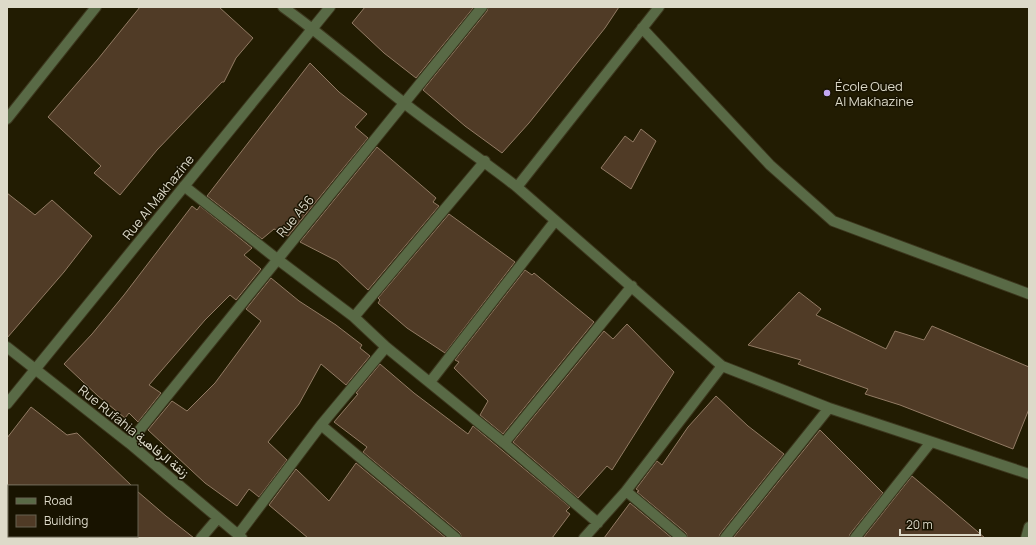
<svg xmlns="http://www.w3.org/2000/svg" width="1036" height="545" viewBox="0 0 1036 545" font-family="Manrope,Vazirmatn,sans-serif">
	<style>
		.building { fill: #503b26; stroke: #927b64 }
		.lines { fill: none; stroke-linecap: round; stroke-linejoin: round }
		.minor-casing { stroke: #3c371e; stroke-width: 12 }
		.minor { stroke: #596a46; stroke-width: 10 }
		.poi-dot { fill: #c3a7f2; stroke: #181300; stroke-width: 1.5 }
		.labels { text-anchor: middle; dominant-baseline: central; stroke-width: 3; stroke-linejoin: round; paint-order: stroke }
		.poi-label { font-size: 13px; fill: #dddac9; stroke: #181300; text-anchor: start }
		.street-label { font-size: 13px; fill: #dddac9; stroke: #181300 }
	</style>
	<rect width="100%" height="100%" fill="#221c02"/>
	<path class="building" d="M 140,7 L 219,7 L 253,38 L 236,58 L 224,82 L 222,82 L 157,150 L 120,195 L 94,173 L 101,166 L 48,117 L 98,59 Z
		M 365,7 L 474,7 L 416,78 L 384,53 L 352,23 Z
		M 488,7 L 619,7 L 605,28 L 529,123 L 502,153 L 465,126 L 423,90 L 487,11 Z
		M 310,63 L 339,92 L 367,114 L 355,127 L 368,138 L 288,236 L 274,229 L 262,239 L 207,196 Z
		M 641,129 L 656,141 L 631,189 L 601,168 L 625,136 L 633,142 Z
		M 377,147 L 436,198 L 433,202 L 439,206 L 368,290 L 337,261 L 300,242 Z
		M 7,193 L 35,215 L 52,200 L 92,236 L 64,272 L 7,338 Z
		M 192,206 L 197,210 L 200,206 L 252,248 L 244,255 L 261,269 L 236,300 L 230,295 L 205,320 L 149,385 L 161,393 L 138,422 L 129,413 L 125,418 L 98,396 L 64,364 L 92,334 L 124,295 Z
		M 449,214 L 515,262 L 445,353 L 407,328 L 378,303 L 380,300 L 378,298 Z
		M 525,270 L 532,275 L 534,273 L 594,322 L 503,434 L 480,415 L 488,401 L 454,368 L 459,362 L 455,360 Z
		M 271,278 L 299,301 L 336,325 L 362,345 L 360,348 L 370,356 L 346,385 L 321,364 L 299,404 L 268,442 L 287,460 L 259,497 L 249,489 L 237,506 L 205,483 L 148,430 L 172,401 L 187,411 L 215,383 L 261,321 L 246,309 Z
		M 799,292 L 821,309 L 816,315 L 886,349 L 895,331 L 924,340 L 932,326 L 1029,367 L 1029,409 L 1013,449 L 900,405 L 865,394 L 868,389 L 798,364 L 801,360 L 748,345 Z
		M 627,324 L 674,372 L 612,470 L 607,466 L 578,498 L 513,442 L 604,331 L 613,339 Z
		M 380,364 L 414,393 L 468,434 L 473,426 L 570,507 L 566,511 L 570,514 L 552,538 L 462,538 L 460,533 L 363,452 L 367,447 L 334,422 L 358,394 L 356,393 Z
		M 716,396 L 748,426 L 784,454 L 720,534 L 719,538 L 688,538 L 686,533 L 637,492 L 639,491 L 636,489 L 657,461 L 662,465 L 688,427 Z
		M 31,407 L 67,435 L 77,433 L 132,486 L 7,485 L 7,438 Z
		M 820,430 L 883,493 L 850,534 L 849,538 L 733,538 Z
		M 356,463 L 446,538 L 308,538 L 269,505 L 296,469 L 329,501 Z
		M 912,476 L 944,503 L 985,538 L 863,538 Z
		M 137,491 L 166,516 L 194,538 L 137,538 Z
		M 630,503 L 672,538 L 604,538 Z"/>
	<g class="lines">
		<defs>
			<path id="minor" d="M 283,7 C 325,37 363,71 404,103 C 441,132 480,158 517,187 L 722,366 L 829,408 L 1029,474
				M 642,28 L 770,165 L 833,221 L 1029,294
				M 7,119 L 96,7
				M 184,186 L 277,259 L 354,317 L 386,347 L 504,443 L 598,523
				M 517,187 L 659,7
				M 354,317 L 485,161
				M 7,347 L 129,443 L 242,538
				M 386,347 L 321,425 L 456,538
				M 430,382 L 555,221
				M 7,404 L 330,7
				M 129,443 L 482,7
				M 504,443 L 632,286
				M 7,491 L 9,493
				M 626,491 L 682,538
				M 238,535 L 321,425
				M 63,536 L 65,538
				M 201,538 L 218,518
				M 584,538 L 626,491 L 722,366
				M 725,538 L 829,408
				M 855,538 L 931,442
				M 1026,538 L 1029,527"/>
		</defs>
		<use href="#minor" class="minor-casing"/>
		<use href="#minor" class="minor"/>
	</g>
	<circle class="poi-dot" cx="827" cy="93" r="4"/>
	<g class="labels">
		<g class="poi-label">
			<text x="835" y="86">École Oued<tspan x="835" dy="15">Al Makhazine</tspan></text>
		</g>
		<g class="street-label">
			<text transform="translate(158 197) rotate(-51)">Rue Al Makhazine</text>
			<text transform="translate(295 216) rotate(-50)">Rue A56</text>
			<text transform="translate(134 431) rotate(39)">Rue Rufahia زنقة الرفاهية</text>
		</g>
	</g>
	<rect width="1036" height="545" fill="none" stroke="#dddac9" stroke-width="16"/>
	<rect x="8" y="485" width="130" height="52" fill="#181300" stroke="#676350"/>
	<rect x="16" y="498" width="20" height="6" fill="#596a46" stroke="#676350"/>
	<text x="44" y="505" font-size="12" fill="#dddac9">Road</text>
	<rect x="16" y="515" width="20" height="12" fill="#503b26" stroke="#676350"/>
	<text x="44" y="525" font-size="12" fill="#dddac9">Building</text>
	<path d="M900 529v6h80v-6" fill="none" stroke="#dddac9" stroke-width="2"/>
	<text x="906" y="529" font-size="12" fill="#dddac9" stroke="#181300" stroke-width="3" paint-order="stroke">20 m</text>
</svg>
